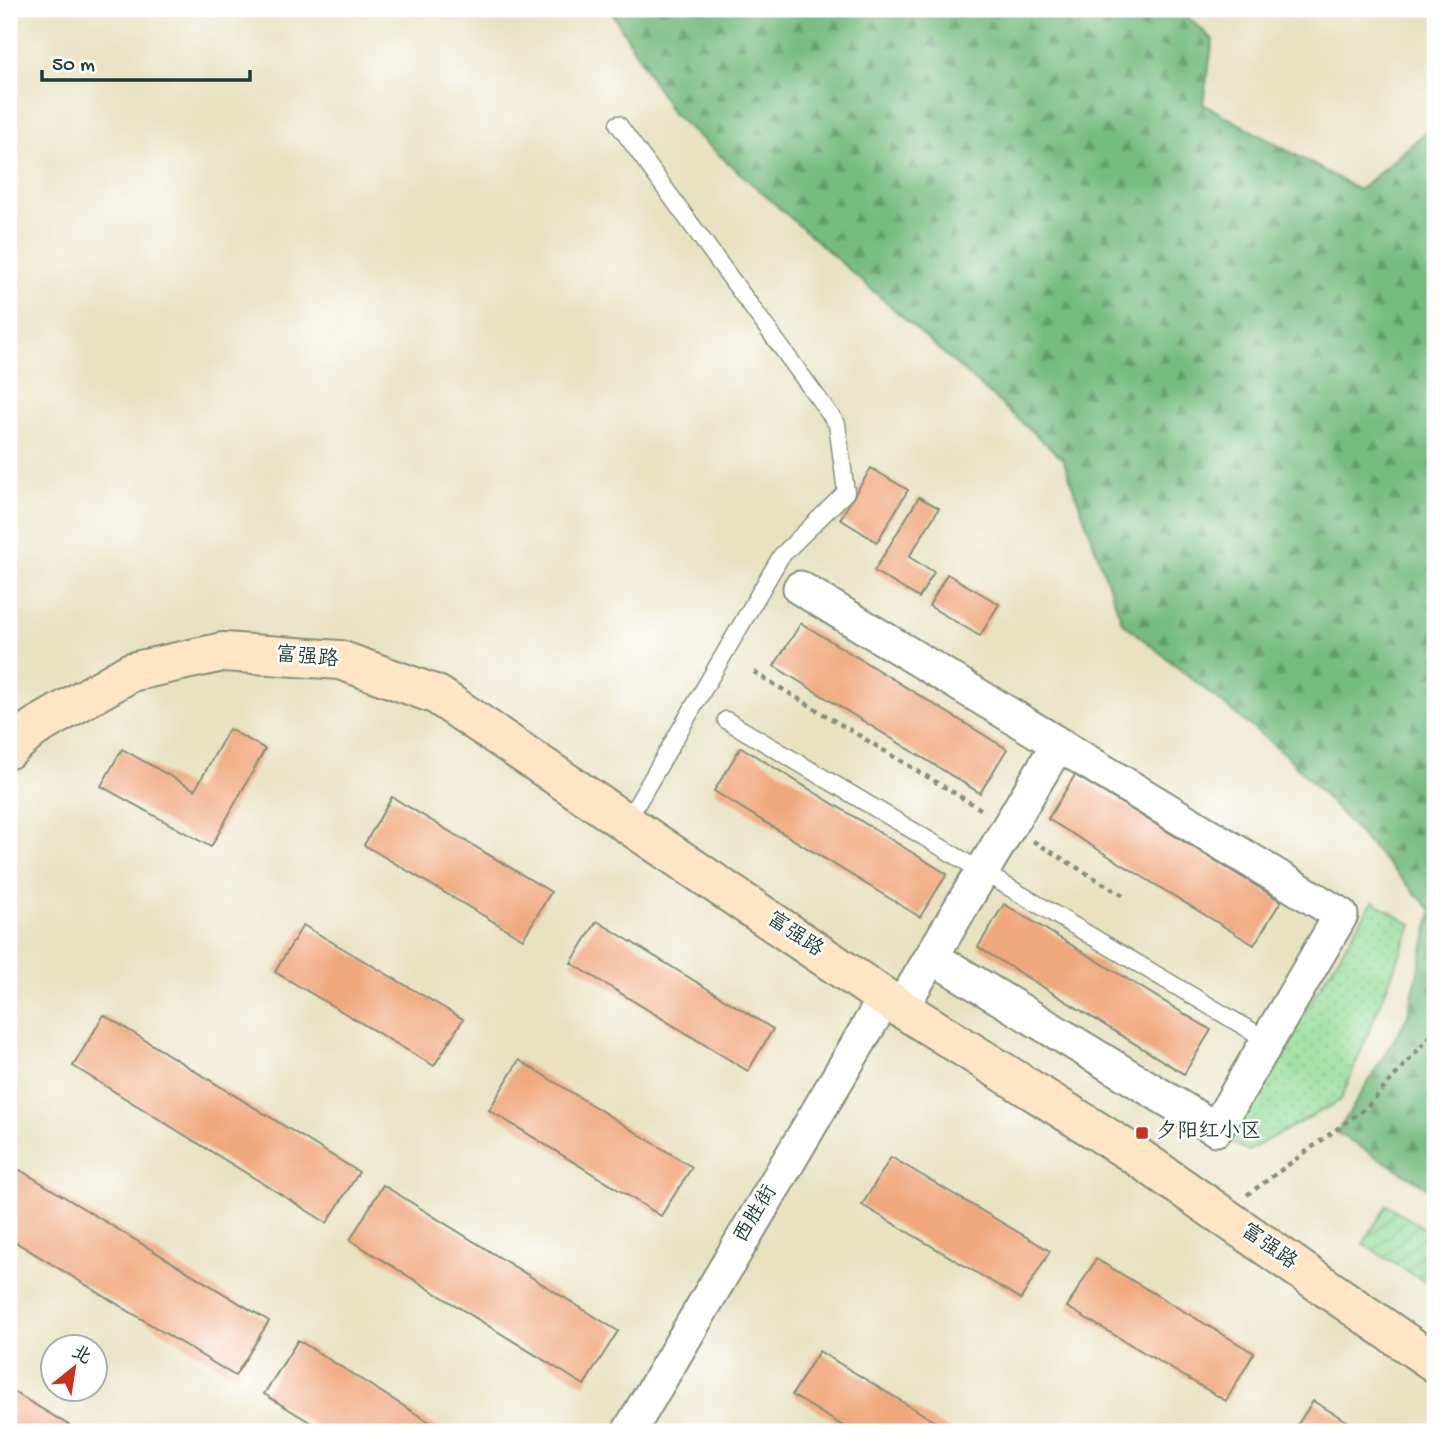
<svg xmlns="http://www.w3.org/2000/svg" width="1444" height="1441" viewBox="0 0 1444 1441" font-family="'Gochi Hand','LXGW WenKai TC',sans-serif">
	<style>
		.grass { fill: url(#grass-dots); stroke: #598c65; stroke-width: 2 }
		.forest { fill: url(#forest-firs); stroke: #4a7c5a; stroke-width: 2 }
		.garden { fill: url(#garden-furrows); stroke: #598c65; stroke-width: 2 }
		.building { fill: #f0a77c }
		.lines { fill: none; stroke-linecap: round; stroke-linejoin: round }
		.lane-casing { stroke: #84907a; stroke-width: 19 }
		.street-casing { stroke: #84907a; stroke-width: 37 }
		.secondary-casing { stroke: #84907a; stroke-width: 42 }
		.path { stroke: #84907a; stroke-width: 4.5; stroke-dasharray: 5 5; stroke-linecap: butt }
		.lane { stroke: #fff; stroke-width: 16 }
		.street { stroke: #fff; stroke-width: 33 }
		.secondary { stroke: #fde5c5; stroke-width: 38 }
		.poi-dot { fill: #c8321e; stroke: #fff; stroke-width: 2.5 }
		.labels { text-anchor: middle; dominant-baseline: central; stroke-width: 5; stroke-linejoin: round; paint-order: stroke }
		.street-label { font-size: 21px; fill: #1f3d34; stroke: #fff }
		.poi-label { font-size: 21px; fill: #1f3d34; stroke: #fff; text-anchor: start }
	</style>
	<defs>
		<pattern id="grass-dots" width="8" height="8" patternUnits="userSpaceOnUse" patternTransform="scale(1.75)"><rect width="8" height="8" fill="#93dc96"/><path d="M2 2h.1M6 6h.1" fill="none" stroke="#77b47b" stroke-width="1.8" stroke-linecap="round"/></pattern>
		<pattern id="forest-firs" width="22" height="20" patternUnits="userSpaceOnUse" patternTransform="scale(1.75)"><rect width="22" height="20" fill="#76bc7f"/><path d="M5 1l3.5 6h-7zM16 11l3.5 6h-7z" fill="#609a69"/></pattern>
		<pattern id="garden-furrows" width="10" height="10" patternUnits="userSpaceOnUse" patternTransform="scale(1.75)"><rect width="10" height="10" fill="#93dc96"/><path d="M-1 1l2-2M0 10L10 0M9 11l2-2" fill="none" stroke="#77b47b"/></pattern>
	</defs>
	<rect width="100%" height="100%" fill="#fff"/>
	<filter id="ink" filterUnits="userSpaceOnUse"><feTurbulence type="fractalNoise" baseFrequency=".0143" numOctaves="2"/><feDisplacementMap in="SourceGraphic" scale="14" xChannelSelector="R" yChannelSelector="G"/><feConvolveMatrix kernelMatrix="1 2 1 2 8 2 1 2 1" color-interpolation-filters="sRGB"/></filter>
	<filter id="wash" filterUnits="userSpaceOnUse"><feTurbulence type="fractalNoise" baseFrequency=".00686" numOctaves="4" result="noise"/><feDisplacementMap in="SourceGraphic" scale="28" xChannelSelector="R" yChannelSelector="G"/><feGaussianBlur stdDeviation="1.57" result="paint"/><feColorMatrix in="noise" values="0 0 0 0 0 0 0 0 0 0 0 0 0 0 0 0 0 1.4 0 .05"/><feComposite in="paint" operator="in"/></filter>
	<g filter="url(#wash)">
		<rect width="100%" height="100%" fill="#e8e2c1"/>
		<path class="grass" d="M 1373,901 L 1412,925 L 1341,1100 L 1248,1151 L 1226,1139 Z"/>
		<path class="forest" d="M 610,9 L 1179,9 L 1213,40 L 1203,104 L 1359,190 L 1435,124 L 1435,1192 L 1337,1133 L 1407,1018 L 1432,911 L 1287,756 L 1122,622 L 1063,459 L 672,113 Z"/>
		<path class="garden" d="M 1387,1205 L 1435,1235 L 1435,1288 L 1363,1244 Z"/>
		<g id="blocks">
			<path class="building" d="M 871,468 L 908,490 L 877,542 L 840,519 Z
				M 919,497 L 939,508 L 909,557 L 934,572 L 919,598 L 874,571 Z
				M 947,574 L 999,604 L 980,636 L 929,606 Z
				M 801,623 L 1007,749 L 980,793 L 774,666 Z
				M 229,729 L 265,749 L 211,847 L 101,786 L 122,749 L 195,790 Z
				M 741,747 L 947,874 L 920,917 L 714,791 Z
				M 1075,775 L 1281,901 L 1254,945 L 1048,819 Z
				M 392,797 L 551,892 L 523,939 L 364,845 Z
				M 1004,904 L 1211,1030 L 1184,1074 L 978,947 Z
				M 597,921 L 773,1029 L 748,1071 L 571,963 Z
				M 303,925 L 463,1019 L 434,1066 L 275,972 Z
				M 104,1015 L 359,1172 L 327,1223 L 73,1066 Z
				M 519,1060 L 692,1167 L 661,1216 L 489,1110 Z
				M 891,1157 L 1050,1251 L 1021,1299 L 862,1205 Z
				M 20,1170 L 269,1321 L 235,1376 L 9,1238 L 9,1188 Z
				M 383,1185 L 618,1331 L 584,1385 L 350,1240 Z
				M 1096,1259 L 1254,1353 L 1226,1401 L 1067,1307 Z
				M 298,1340 L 445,1432 L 326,1432 L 264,1394 Z
				M 819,1351 L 952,1432 L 853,1432 L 792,1395 Z
				M 9,1389 L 80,1432 L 9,1432 Z
				M 1313,1401 L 1365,1432 L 1293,1432 Z"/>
		</g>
	</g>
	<g filter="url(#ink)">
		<use href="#blocks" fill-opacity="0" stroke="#84907a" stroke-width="2"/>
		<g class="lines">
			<defs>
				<path id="lane" d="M 618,124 L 837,424 L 846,492 L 781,556 L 626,823
					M 726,720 L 1267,1040"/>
				<path id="street" d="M 800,588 L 1341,915 L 1216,1129 L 932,957
					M 901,1008 L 1058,744
					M 629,1432 L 885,998"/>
				<path id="secondary" d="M 9,749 L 34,728 L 131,672 L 223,652 L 340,660 L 437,695 L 885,998 L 1132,1153 L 1435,1363"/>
			</defs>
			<use href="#lane" class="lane-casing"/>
			<use href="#street" class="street-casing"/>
			<use href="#secondary" class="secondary-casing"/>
			<path class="path" d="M 754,672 L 984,811
				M 1033,841 L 1124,896
				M 1247,1195 L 1367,1107 L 1435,1031"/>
			<use href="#lane" class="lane"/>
			<use href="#street" class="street"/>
			<use href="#secondary" class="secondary"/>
		</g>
	</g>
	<rect class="poi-dot" x="1135" y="1126" width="14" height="14" rx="3.5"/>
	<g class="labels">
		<g class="street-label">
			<text transform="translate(307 659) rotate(5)">富强路</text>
			<text transform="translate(794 936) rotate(34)">富强路</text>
			<text transform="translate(757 1215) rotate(-59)">西胜街</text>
			<text transform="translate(1268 1248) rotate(35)">富强路</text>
		</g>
		<g class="poi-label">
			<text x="1156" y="1133">夕阳红小区</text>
		</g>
	</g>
	<rect width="1444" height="1441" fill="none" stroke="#fff" stroke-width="35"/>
	<g transform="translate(74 1368) rotate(30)"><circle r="33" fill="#ffffff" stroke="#a5b1ae" stroke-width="2"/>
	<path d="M0-5L12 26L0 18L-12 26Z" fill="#c8321e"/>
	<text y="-10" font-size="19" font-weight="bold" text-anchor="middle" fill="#1f3d34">北</text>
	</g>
	<path d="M42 70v10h208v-10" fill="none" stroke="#1f3d34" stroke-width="3.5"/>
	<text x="52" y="70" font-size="21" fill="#1f3d34" stroke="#ffffff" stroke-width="5" paint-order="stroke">50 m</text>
</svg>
